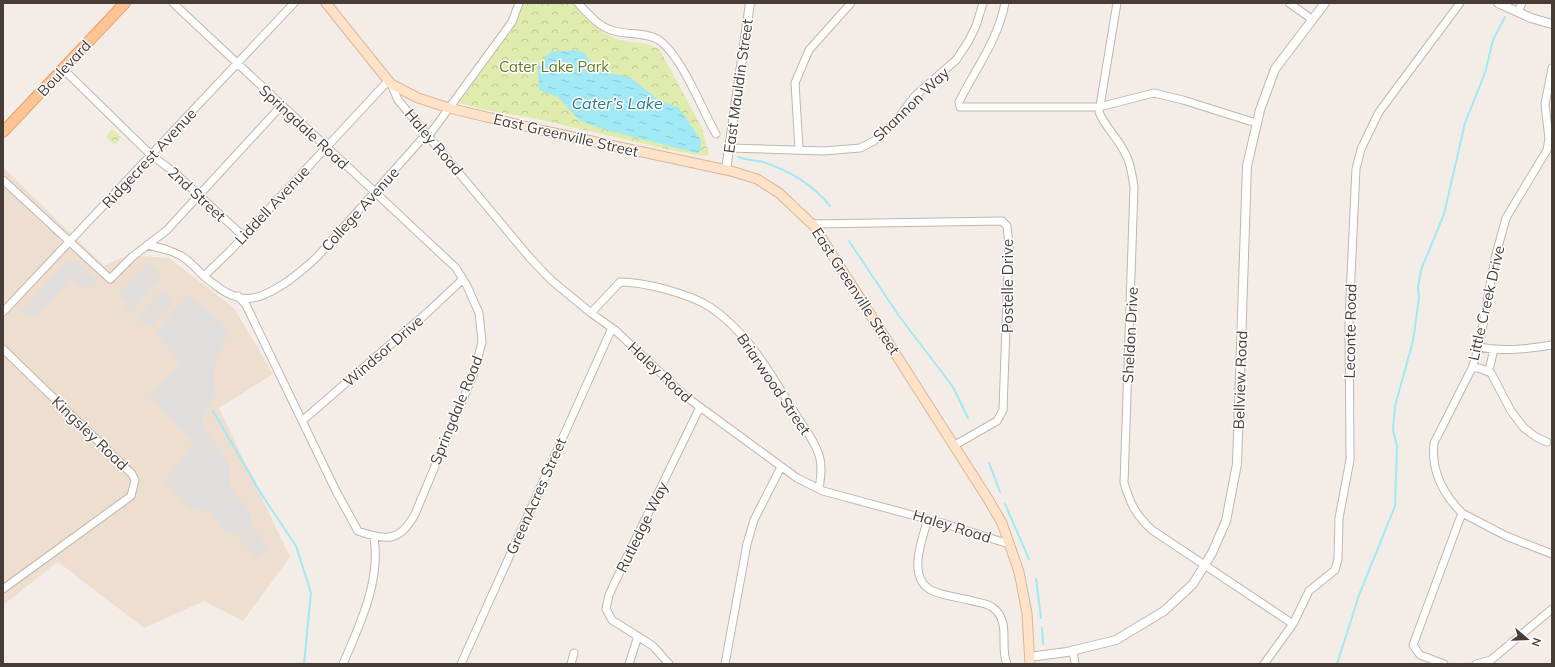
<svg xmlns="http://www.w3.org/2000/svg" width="1555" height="667" viewBox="0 0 1555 667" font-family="Mulish,sans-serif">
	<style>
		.education { fill: #eeded0 }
		.park { fill: url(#park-crowns) }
		.parking { fill: #e2dedc }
		.water { fill: url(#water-ripples) }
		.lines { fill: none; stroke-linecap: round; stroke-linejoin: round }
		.stream { stroke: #a1e9f4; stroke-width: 2 }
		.minor-casing { stroke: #c3b5ac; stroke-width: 9 }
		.tertiary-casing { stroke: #c3b5ac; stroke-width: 10 }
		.secondary-casing { stroke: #dab697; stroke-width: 11 }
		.primary-casing { stroke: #ea9b60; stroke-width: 12 }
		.minor { stroke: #fff; stroke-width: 7 }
		.tertiary { stroke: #fff; stroke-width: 8 }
		.secondary { stroke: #ffe2c7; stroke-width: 9 }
		.primary { stroke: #ffc496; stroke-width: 10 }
		.labels { text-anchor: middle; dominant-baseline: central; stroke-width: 3; stroke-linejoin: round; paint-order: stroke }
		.park-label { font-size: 15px; fill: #5e7d25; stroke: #fff }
		.street-label { font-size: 15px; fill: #483c36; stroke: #fff }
		.water-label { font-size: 16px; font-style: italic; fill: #237f90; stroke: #fff }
	</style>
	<defs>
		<pattern id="park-crowns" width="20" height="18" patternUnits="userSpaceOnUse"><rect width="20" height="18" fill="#e0ebae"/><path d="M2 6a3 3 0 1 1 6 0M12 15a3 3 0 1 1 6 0" fill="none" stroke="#c2ca96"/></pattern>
		<pattern id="water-ripples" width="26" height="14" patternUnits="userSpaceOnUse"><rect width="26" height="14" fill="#a1e9f4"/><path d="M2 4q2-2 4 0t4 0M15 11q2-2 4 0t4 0" fill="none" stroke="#8cc9d2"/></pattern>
	</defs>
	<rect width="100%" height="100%" fill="#f4ede7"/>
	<path class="education" d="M 3,167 L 104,266 L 128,255 L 169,258 L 234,308 L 273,374 L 219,408 L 290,557 L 243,621 L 204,601 L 144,628 L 58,562 L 3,605 Z"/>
	<path class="park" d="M 522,3 L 573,3 C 588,20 601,36 624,41 C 640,44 645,41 660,50 L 702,128 L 709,155 L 704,156 L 675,151 L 533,118 L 490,111 L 459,103 L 510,30 Z
		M 112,129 L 121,137 L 115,145 L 106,137 Z"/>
	<path class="parking" d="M 68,259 L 73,264 L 76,260 L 98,281 L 90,290 L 86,286 L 83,290 L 68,276 L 66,280 L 69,282 L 36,317 L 32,314 L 29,318 L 21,311 Z
		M 149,262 L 161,274 L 157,278 L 160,281 L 128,315 L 123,311 L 129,305 L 118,294 Z
		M 163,289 L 173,298 L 170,301 L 173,304 L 151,327 L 146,323 L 144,325 L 136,318 Z
		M 189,294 L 229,330 L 214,369 L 215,395 L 201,421 L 230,466 L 229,480 L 230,485 L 250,513 L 251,523 L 269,550 L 256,560 L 237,535 L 225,532 L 209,511 L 191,509 L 164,482 L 193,443 L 149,395 L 180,365 L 156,332 Z"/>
	<path class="water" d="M 573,50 L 583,52 L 598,71 L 630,77 L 657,99 L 679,108 L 701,140 L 701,151 L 697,153 L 606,130 L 580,121 L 558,97 L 539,90 L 538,66 L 550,52 Z"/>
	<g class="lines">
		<path class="stream" d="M 738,157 C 746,160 755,160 763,162 C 788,170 813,185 830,206
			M 849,241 L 899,316 L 953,387 L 968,418
			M 213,411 L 262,495 L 296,546 L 311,593 L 304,664
			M 989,463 L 1000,492
			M 1005,504 L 1029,559
			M 1036,579 L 1041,618
			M 1042,628 L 1043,644
			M 1337,664 L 1359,595 L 1395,506 L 1397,446 L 1393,430 L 1395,406 L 1413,341 L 1419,298 L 1418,287 L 1421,270 L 1444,214 L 1465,123 L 1485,73 L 1493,40 L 1505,17"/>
		<defs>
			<path id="minor" d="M 173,3 L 456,268 L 467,286 L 479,313 L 482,342 L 474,373 L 415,514 C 400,542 386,541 358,531 L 336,491 L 246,305 L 238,296
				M 578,3 C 588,14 599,27 614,31 C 628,35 646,32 659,40 C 683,58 701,108 716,134
				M 1005,3 C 998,40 976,68 959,102 L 960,107 L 1099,107 L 1154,93 L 1183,100 L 1256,123
				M 1117,3 L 1099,112 C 1105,127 1118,138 1125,153 C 1131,163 1132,175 1134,187 L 1124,483 C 1131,505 1135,514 1152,530 L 1293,624
				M 1289,3 L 1313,20
				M 1518,12 L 1522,3
				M 63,69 L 151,155 L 174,172 L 243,236
				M 391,84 L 398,100 L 530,258 L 551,280 L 591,313 L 615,330 L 685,396 L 797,478 L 823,491 L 945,524 L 1009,544
				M 729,148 L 824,151 L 860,148 L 874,141 L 894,123 L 915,96 L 956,60 L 968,42 L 976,26 L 983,3
				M 799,149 L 795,83 L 809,50 L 851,3
				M 3,180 L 110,279 L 132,257 L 167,230 L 281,106
				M 812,224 L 1002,221 L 1007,226 L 1009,244 L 1003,410 L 997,421 L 955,445
				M 147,245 C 161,248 176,251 187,260 C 196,267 204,278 214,284 C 221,290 232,296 241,298 C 265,303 301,272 317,257 L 421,140 L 430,134 L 512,22 L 519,3
				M 204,276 L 230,251 L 388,81
				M 3,312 L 294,3
				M 591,313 L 620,282 C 645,282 690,294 710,307 C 749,333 771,375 795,413 C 802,425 812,437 817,450 C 823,462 821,476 819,489
				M 1479,347 C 1504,352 1526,349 1552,345
				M 3,349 L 132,474 L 135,480 L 131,496 L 3,589
				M 1472,368 L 1479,368 L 1491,373 L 1511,411 L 1524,428 L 1536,437 L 1547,442
				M 1487,371 L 1490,366 L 1494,349
				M 302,421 L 429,311 L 463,279
				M 1462,513 L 1506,536 L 1552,554
				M 928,519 C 922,540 906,579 933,591 C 944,596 957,597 969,600 C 975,602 987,603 992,607 C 1012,621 999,646 1007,664
				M 1073,650 L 1075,664
				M 343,664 C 360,624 381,581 374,537
				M 461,664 L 612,328
				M 571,664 L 574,653
				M 629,664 L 638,636
				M 669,664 L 653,646 L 612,620 L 606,609 L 609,595 L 623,565 L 700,407
				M 725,664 L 747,544 L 754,520 L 781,467
				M 1264,664 L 1293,624 L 1309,591 L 1335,570 L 1338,559 L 1339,518 L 1350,460 L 1349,320 L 1355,189 L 1356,169 L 1361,149 L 1379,112 L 1460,3
				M 1444,664 L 1420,655 L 1413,645 L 1462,513 C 1443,494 1431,470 1434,443 L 1472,368 L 1479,347 L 1495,258 L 1506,218 L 1547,150 L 1549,139 L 1545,104 L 1552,68
				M 1476,664 L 1491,660 L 1552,609"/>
			<path id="tertiary" d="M 1498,3 L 1531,18 L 1552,24
				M 726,170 L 750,3
				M 1029,657 L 1067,652 L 1116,640 L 1164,611 L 1193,584 L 1212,553 L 1226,521 L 1237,464 L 1247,166 L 1260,110 L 1275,69 L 1325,3"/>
			<path id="secondary" d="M 326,3 L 391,84 L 418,98 L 449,108 L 545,131 L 731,171 L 757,179 L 779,193 L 814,226 L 988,499 L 1002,523 L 1019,572 L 1027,613 L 1030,664"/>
			<path id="primary" d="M 3,132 L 125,3"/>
		</defs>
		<use href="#minor" class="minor-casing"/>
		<use href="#tertiary" class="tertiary-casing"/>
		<use href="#secondary" class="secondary-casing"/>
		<use href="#primary" class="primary-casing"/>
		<use href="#minor" class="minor"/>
		<use href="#tertiary" class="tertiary"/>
		<use href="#secondary" class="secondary"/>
		<use href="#primary" class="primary"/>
	</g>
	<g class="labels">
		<g class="park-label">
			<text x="554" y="66">Cater Lake Park</text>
		</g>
		<g class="street-label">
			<text transform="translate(64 68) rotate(-47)">Boulevard</text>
			<text transform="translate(738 86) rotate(-82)">East Mauldin Street</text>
			<text transform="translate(911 104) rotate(-44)">Shannon Way</text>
			<text transform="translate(304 127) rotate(43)">Springdale Road</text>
			<text transform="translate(566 135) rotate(13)">East Greenville Street</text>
			<text transform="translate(434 142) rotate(50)">Haley Road</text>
			<text transform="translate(149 158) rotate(-47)">Ridgecrest Avenue</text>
			<text transform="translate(197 194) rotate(43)">2nd Street</text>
			<text transform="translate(272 205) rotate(-47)">Liddell Avenue</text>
			<text transform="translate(360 209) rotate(-48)">College Avenue</text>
			<text transform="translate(1007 286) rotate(-90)">Postelle Drive</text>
			<text transform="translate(856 291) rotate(57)">East Greenville Street</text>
			<text transform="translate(1486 303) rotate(-77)">Little Creek Drive</text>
			<text transform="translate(1350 331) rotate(-89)">Leconte Road</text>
			<text transform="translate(1130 335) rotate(-87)">Sheldon Drive</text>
			<text transform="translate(383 351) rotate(-41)">Windsor Drive</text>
			<text transform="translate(660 372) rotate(43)">Haley Road</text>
			<text transform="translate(1240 380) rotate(-88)">Bellview Road</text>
			<text transform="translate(774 384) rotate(56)">Briarwood Street</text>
			<text transform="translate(456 410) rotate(-68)">Springdale Road</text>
			<text transform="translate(90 433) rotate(44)">Kingsley Road</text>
			<text transform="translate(536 496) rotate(-66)">GreenAcres Street</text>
			<text transform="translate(952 526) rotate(17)">Haley Road</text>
			<text transform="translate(642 527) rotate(-64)">Rutledge Way</text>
		</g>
		<g class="water-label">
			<text x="617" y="103">Cater’s Lake</text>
		</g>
	</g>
	<rect width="1555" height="667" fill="none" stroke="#483c36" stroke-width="8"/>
	<g transform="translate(1527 639) rotate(109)" stroke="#ffffff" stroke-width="3" paint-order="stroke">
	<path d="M0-3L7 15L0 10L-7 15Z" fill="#483c36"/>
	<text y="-6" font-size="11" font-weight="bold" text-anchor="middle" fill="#483c36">N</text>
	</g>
</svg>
